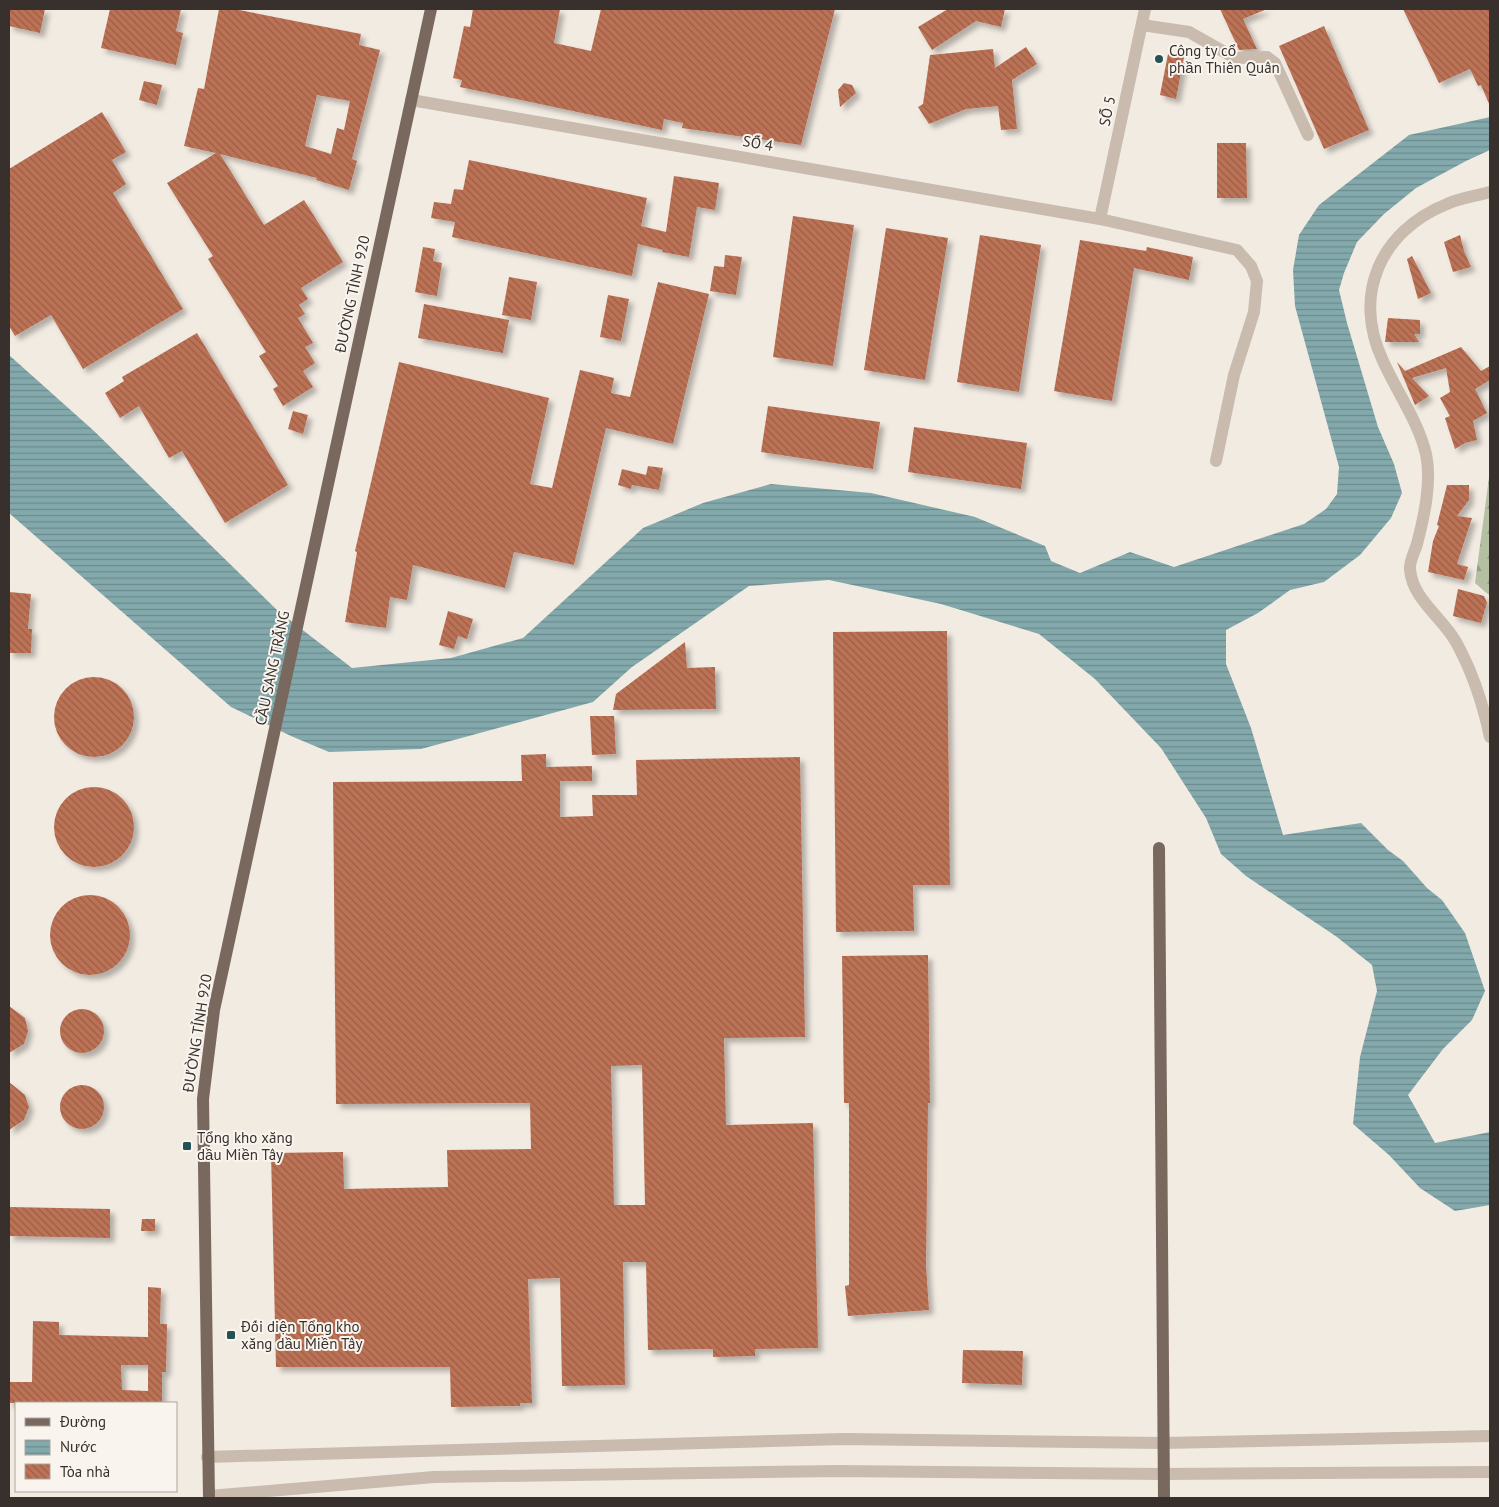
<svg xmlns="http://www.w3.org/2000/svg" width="1499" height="1507" viewBox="0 0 1499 1507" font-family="'PT Sans',sans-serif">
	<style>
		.forest { fill: url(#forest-firs) }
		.water { fill: url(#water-rules) }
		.building { fill: url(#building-back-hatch); fill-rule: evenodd; filter: url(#shadow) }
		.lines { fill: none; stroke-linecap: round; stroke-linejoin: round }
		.minor { stroke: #c9bbae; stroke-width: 12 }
		.major { stroke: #79685e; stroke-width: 12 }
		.poi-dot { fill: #245257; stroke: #f9f4ee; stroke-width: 2 }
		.labels { text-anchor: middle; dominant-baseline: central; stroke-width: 4; stroke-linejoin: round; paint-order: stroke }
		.poi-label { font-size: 15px; fill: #38302c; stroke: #f9f4ee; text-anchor: start }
		.street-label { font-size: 15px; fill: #38302c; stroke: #f9f4ee }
	</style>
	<defs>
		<pattern id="forest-firs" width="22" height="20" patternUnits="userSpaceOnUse" patternTransform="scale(1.25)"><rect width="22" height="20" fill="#b5c0a2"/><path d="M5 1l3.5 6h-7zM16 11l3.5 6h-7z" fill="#949c84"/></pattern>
		<pattern id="water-rules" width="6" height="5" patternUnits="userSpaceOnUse" patternTransform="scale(1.25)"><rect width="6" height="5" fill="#83a9ac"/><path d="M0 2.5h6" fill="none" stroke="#6c8a8c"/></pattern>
		<pattern id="building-back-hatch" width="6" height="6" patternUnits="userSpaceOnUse" patternTransform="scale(1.25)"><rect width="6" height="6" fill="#bc7255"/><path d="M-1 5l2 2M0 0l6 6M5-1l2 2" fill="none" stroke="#9a5e47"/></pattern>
		<filter id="shadow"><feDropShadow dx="4.5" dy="4.5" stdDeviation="2.5" flood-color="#0004"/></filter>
	</defs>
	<rect width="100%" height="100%" fill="#f2ebe2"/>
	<path class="forest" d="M 1490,470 L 1490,596 L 1475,583 Z"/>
	<path class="water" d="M 1490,117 L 1490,150 L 1466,161 L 1416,188 L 1384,214 L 1357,242 L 1344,273 L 1339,290 L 1347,323 L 1378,427 L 1394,464 L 1402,493 L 1391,518 L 1360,555 L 1324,582 L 1290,590 L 1258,613 L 1226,630 L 1226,664 L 1251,728 L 1283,835 L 1361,823 L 1388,850 L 1403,861 L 1427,888 L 1442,900 L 1465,933 L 1485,991 L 1472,1020 L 1443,1049 L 1408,1095 L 1435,1143 L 1490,1132 L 1490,1205 L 1455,1211 L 1420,1188 L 1389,1155 L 1353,1124 L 1360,1057 L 1377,991 L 1372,965 L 1337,937 L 1246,876 L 1221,854 L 1206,818 L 1161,748 L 1095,679 L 1039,634 L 941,604 L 829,580 L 749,586 L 632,667 L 593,702 L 421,749 L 329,752 L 291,736 L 231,707 L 9,513 L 9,355 L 94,431 L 278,611 L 352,668 L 451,658 L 523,638 L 643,528 L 703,503 L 771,484 L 871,493 L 975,517 L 1045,546 L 1051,561 L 1080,573 L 1130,552 L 1174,567 L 1304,524 L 1326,509 L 1337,494 L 1339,467 L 1295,306 L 1293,270 L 1299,235 L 1319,205 L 1409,135 Z"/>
	<path class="building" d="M 9,9 L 45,9 L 40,33 L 9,26 Z
		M 110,9 L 181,9 L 176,31 L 183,33 L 176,65 L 101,48 Z
		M 219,9 L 234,9 L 361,34 L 359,45 L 380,50 L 352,159 L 357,161 L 349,190 L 316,180 L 317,178 L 220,154 L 264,225 L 304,200 L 343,262 L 301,288 L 308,299 L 299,305 L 305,314 L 298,318 L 313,343 L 305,347 L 315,363 L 303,371 L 313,387 L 283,406 L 273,389 L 278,386 L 259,356 L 266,352 L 208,259 L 213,256 L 167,183 L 216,153 L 184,146 L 198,88 L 204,89 ZM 317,95 L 350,101 L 344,130 L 337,128 L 331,154 L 305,146 Z
		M 473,9 L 560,9 L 554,43 L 591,51 L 601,9 L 835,9 L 801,145 L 682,128 L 683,123 L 664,119 L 662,130 L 460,87 L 462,80 L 453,78 L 464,26 L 470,27 Z
		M 948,9 L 1005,9 L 1001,27 L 976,21 L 932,50 L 918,27 Z
		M 1220,9 L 1267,9 L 1243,19 L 1257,49 L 1239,50 Z
		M 1403,9 L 1490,9 L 1490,106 L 1481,85 L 1478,86 L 1470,69 L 1439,83 Z
		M 1324,26 L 1369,130 L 1324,149 L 1279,46 Z
		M 1026,47 L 1037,64 L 1012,80 L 1017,129 L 1001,130 L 998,106 L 966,109 L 929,124 L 918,107 L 923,104 L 930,55 L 993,49 L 995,68 Z
		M 1168,54 L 1184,57 L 1176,99 L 1160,95 Z
		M 144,81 L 162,85 L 157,105 L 139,100 Z
		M 844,83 L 852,85 L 856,93 L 840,107 L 838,90 Z
		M 102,112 L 126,152 L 112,160 L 126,184 L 113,193 L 183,309 L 83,369 L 51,315 L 15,336 L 9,326 L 9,169 Z
		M 1217,143 L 1246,143 L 1247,198 L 1217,198 Z
		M 469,160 L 647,198 L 641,226 L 666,232 L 674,176 L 719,183 L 715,210 L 697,207 L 689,257 L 662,252 L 663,250 L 638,244 L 632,276 L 452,237 L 455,222 L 431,218 L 434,202 L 451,204 L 454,189 L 463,190 Z
		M 793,216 L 854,225 L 833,366 L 773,357 Z
		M 886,228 L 948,238 L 925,380 L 864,370 Z
		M 980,235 L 1041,245 L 1019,392 L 957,382 Z
		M 1460,235 L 1464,251 L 1471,267 L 1453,272 L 1444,242 Z
		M 1080,240 L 1146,251 L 1147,247 L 1193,257 L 1189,280 L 1134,268 L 1112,401 L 1054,391 Z
		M 423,247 L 435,249 L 433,261 L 442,263 L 437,296 L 415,292 Z
		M 725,255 L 742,257 L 736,295 L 710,291 L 714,266 L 724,267 Z
		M 1412,256 L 1431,293 L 1418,299 L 1407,259 Z
		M 509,277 L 537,282 L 531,320 L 502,315 Z
		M 658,282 L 709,294 L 673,444 L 606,428 L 574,565 L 514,552 L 505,588 L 413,565 L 407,600 L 390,597 L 386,628 L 345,622 L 357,552 L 355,551 L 399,362 L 549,398 L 530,484 L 552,488 L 580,370 L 614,378 L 611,393 L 630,397 Z
		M 608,295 L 629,299 L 621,341 L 600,337 Z
		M 424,304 L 509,320 L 503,353 L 418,338 Z
		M 1388,318 L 1420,320 L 1420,334 L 1414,334 L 1419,342 L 1385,342 Z
		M 197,333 L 288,485 L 225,523 L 182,451 L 169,458 L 139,406 L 120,418 L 105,393 L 124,381 L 122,377 Z
		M 1461,347 L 1481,371 L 1490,366 L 1490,380 L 1475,389 L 1487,413 L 1473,421 L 1477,440 L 1465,443 L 1455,449 L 1445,418 L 1450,416 L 1440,398 L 1450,392 L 1446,368 L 1412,378 L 1429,396 L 1415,405 L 1397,362 L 1405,371 Z
		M 768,406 L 880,422 L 873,469 L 761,452 Z
		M 293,411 L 308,415 L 303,434 L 288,429 Z
		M 914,427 L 1027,443 L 1021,489 L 908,472 Z
		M 648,466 L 663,468 L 659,490 L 632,485 L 631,489 L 618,485 L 622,469 L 646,475 Z
		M 1447,485 L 1469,485 L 1469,500 L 1457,516 L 1472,518 L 1457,564 L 1468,567 L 1464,580 L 1428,572 L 1433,541 L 1439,526 L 1437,525 Z
		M 1458,589 L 1484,596 L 1487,603 L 1481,623 L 1453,616 Z
		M 9,592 L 31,594 L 28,629 L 32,629 L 31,653 L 9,653 Z
		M 448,611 L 473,619 L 467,639 L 458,636 L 454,649 L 439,645 Z
		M 947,631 L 950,885 L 913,885 L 914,931 L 836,932 L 833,632 Z
		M 685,642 L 687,668 L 715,667 L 716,709 L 613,710 L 616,694 Z
		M54 717a40 40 0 1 1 80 0a40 40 0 1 1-80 0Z
		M 590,716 L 614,716 L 616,754 L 592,755 Z
		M 546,754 L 546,767 L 592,766 L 592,781 L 560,781 L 560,817 L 593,816 L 592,795 L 637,795 L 636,760 L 800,757 L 805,1037 L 724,1038 L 726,1125 L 813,1123 L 818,1348 L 755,1349 L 755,1356 L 713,1357 L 713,1349 L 648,1350 L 646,1262 L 623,1262 L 625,1385 L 562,1386 L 560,1278 L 528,1279 L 532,1403 L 520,1403 L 520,1406 L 451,1407 L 450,1367 L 276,1367 L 271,1153 L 343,1152 L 344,1189 L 448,1187 L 447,1150 L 531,1149 L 530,1103 L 336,1104 L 333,782 L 522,781 L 521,755 ZM 642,1065 L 645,1205 L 614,1205 L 611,1066 Z
		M54 827a40 40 0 1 1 80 0a40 40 0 1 1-80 0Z
		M50 935a40 40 0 1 1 80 0a40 40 0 1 1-80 0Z
		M 928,955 L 930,1103 L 928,1103 L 926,1266 L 929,1310 L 848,1316 L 845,1286 L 849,1285 L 849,1103 L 844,1103 L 842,956 Z
		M 9,1006 L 25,1018 L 28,1031 L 24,1044 L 9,1053 Z
		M60 1031a22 22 0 1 1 44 0a22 22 0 1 1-44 0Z
		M 9,1082 L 25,1095 L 29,1107 L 24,1120 L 9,1130 Z
		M60 1107a22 22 0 1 1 44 0a22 22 0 1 1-44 0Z
		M 9,1207 L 110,1209 L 110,1238 L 9,1236 Z
		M 142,1219 L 155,1219 L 155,1231 L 141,1231 Z
		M 148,1287 L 161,1288 L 160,1324 L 167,1324 L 166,1372 L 162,1372 L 162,1403 L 9,1403 L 9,1382 L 32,1382 L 33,1321 L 59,1322 L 59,1335 L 148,1337 ZM 121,1365 L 148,1365 L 148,1391 L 122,1390 Z
		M 963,1350 L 1023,1351 L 1022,1385 L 962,1383 Z"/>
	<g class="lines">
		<path class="minor" d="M 1142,25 L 1189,32 L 1235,58 L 1267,57 L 1275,63 L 1308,135
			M 411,100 L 1100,219 L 1237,250 L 1251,266 L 1257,281 L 1254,312 L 1234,375 L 1216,461
			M 1490,192 C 1476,196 1460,198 1447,204 C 1380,231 1352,295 1383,361 C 1397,392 1418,421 1426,454 C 1432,482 1424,517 1417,544 C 1415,551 1409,562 1410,569 C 1412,599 1442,617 1456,642 C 1472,671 1483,704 1490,737
			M 1100,219 L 1145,9
			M 207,1457 L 844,1439 L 1163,1443 L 1490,1436
			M 209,1496 L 434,1477 L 837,1471 L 1164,1474 L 1490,1472"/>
		<path class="major" d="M 1159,848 L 1164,1498
			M 209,1498 L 203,1099 L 214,1010 L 431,9"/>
	</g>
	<g class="poi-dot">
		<circle cx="1159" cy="59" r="5"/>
		<rect x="182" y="1141" width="10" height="10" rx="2.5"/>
		<rect x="226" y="1330" width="10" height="10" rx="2.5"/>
	</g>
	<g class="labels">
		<g class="poi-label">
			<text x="1169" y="50">Công ty cổ<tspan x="1169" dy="17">phần Thiên Quân</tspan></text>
			<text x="197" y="1137">Tổng kho xăng<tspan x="197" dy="17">dầu Miền Tây</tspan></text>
			<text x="241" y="1326">Đối diện Tổng kho<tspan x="241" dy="17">xăng dầu Miền Tây</tspan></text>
		</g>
		<g class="street-label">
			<text transform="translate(1107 111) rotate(-78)">SỐ 5</text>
			<text transform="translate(758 143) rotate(10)">SỐ 4</text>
			<text transform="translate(352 294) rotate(-78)">ĐƯỜNG TỈNH 920</text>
			<text transform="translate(272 668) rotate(-78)">CẦU SANG TRẮNG</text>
			<text transform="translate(197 1033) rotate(-81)">ĐƯỜNG TỈNH 920</text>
		</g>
	</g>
	<rect width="1499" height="1507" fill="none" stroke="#38302c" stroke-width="20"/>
	<rect x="15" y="1402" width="162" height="90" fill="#f9f4ee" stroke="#aca6a0"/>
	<rect x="25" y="1418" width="25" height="8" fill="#79685e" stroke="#aca6a0"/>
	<text x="60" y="1427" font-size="15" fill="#38302c">Đường</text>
	<rect x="25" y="1440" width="25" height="15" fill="url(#water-rules)" stroke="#aca6a0"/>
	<text x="60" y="1452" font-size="15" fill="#38302c">Nước</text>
	<rect x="25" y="1464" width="25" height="15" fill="url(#building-back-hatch)" stroke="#aca6a0"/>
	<text x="60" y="1477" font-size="15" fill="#38302c">Tòa nhà</text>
</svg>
